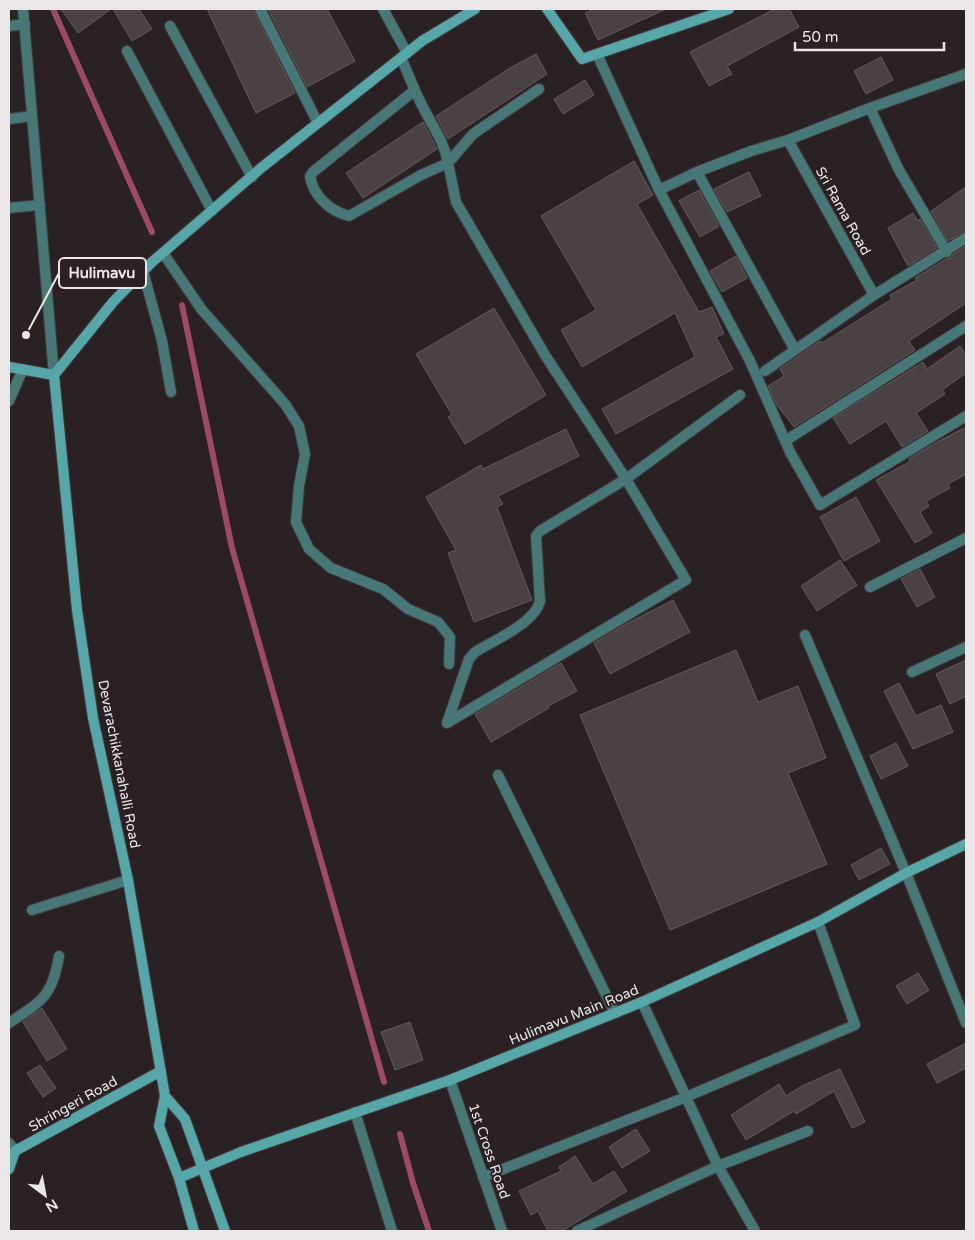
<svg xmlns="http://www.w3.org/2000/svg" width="975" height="1240" viewBox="0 0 975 1240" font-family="'Varela Round',sans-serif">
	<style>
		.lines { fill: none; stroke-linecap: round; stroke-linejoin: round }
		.stream { stroke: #9c4a67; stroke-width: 6 }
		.building { fill: #494143; stroke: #635a5d }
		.lane-casing { stroke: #443d3f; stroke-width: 12 }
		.street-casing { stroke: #443d3f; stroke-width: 12 }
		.secondary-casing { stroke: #443d3f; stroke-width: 12 }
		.lane { stroke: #487778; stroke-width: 10 }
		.street { stroke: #487778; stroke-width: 10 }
		.secondary { stroke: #57a6a9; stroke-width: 10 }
		.labels { text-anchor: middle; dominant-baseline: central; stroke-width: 4; stroke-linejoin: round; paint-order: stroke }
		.street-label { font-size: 14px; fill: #ebe6e8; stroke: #292123 }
		.leader { fill: none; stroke: #ebe6e8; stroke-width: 2 }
		.callout-dot { fill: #ebe6e8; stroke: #292123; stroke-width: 2 }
		.callout { fill: #292123; stroke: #ebe6e8; stroke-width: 2 }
		.callout-label { font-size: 15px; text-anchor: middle; font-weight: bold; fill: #ebe6e8 }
	</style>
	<rect width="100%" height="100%" fill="#292123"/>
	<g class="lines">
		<path class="stream" d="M 53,9 L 152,232
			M 182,305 L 232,548 L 384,1082
			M 400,1134 L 413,1183 L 429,1231"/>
	</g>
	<path class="building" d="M 61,9 L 111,9 L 78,33 Z
		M 113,9 L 139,9 L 152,29 L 132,41 Z
		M 207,9 L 253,9 L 295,93 L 256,113 Z
		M 268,9 L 327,9 L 355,61 L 307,87 Z
		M 594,9 L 666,9 L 598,40 L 585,13 Z
		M 775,9 L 789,9 L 799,27 L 727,66 L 732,74 L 709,86 L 690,52 Z
		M 536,54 L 547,74 L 448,139 L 436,116 L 510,68 Z
		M 881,57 L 893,80 L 866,94 L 854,71 Z
		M 585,80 L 594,95 L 563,114 L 554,99 Z
		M 423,122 L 437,149 L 363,198 L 346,173 Z
		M 634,161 L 653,195 L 637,204 L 699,312 L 712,307 L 724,334 L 716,337 L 733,369 L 616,434 L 602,409 L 695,357 L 675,313 L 582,367 L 561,330 L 596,310 L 541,216 Z
		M 749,172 L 761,196 L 727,212 L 714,189 Z
		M 966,187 L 966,231 L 948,241 L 931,211 Z
		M 699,190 L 719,226 L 700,237 L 679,201 Z
		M 913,213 L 918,221 L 920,219 L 937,248 L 908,266 L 888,228 Z
		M 966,246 L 966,303 L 909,341 L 915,350 L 794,427 L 776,404 L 768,386 L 784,376 L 780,369 L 820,341 L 822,343 L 892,299 L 890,295 L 917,280 L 915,278 L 946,259 L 951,258 L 953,254 Z
		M 736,256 L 747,278 L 722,292 L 710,271 Z
		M 494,308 L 546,395 L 465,444 L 448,417 L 452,415 L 416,354 Z
		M 960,346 L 966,355 L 966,373 L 942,390 L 945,394 L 916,413 L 928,431 L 902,447 L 886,421 L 850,444 L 833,418 L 923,362 L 927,369 Z
		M 966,427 L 966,474 L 948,484 L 950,488 L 926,501 L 929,506 L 920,512 L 932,533 L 915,543 L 876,480 L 909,462 L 910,458 L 935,443 Z
		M 566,429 L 579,456 L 498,496 L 503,504 L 497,507 L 532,600 L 474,622 L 448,553 L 456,550 L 426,497 L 481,465 L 483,469 Z
		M 856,497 L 880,541 L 844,561 L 820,517 Z
		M 840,560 L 857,585 L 817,611 L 801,586 Z
		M 920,569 L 935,597 L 917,607 L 901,579 Z
		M 673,600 L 690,632 L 610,674 L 594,643 L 624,625 Z
		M 736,650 L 758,702 L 798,686 L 826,758 L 788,773 L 827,864 L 670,930 L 580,715 Z
		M 966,660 L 966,696 L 950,704 L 936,674 Z
		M 561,663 L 577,691 L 548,706 L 549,708 L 491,742 L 475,714 Z
		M 899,683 L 916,716 L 941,705 L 953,732 L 913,749 L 884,691 Z
		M 896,743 L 908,766 L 881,779 L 870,756 Z
		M 881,848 L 890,864 L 859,880 L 851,865 Z
		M 918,973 L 929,990 L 907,1004 L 896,986 Z
		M 42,1008 L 67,1049 L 47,1061 L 23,1022 Z
		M 410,1022 L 423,1060 L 395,1070 L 381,1032 Z
		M 966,1043 L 966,1068 L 937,1083 L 927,1064 Z
		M 40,1065 L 56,1088 L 43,1097 L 27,1073 Z
		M 840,1069 L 865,1122 L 852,1128 L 834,1091 L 796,1114 L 794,1111 L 746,1140 L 731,1115 L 779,1084 L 786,1096 L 802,1086 Z
		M 636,1129 L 650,1151 L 622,1168 L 609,1147 Z
		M 575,1156 L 593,1184 L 614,1171 L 627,1191 L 567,1228 L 561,1231 L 548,1231 L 538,1211 L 531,1215 L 519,1191 L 561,1171 L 559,1167 Z"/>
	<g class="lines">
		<defs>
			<path id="lane" d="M 260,9 L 318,123
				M 9,26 L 25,24
				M 170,26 L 252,177
				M 127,51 L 212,211
				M 9,119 L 32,116
				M 9,208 L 40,205
				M 163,253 L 202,310 L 285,404 L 299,426 L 305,454 L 299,486 L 296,522 L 309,549 L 331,568 L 383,589 L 408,609 L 438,622 L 450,637 L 449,664
				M 143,271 L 162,341 L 171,392
				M 9,401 L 23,369
				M 32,910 L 128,880
				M 355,1112 L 392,1231"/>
			<path id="street" d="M 23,9 L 54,375
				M 383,9 L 407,53
				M 597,54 L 659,190 L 750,361 L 790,452 L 820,505 L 966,416
				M 401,58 C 409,75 415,93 424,109 C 434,129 444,141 448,163 L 421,175 L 349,216 C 330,211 313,196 310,176 L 313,172 L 415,90
				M 870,108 L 899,170 L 947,252
				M 788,140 L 874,295
				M 697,172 L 795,350
				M 659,190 L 697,172 L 751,151 L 788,140 L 870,108 L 966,74
				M 765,371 L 874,295 L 966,238
				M 785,441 L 966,326
				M 870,587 L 966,538
				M 805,635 L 906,873 L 966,1023
				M 912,672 L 966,647
				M 447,723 L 686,580 L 626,479 L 545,355 L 456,202 L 448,163 L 473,134 L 539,89
				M 447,723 L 469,659 L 475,652 C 493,641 535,623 540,601 L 536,536 L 540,531 L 626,479 L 740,395
				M 498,775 L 615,1013
				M 642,1002 L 718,1166 L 755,1231
				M 9,1023 C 42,1001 52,997 59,956
				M 450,1080 L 502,1231
				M 9,1143 L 15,1151
				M 483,1177 L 686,1097 L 855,1025 L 818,922
				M 577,1231 L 718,1166 L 808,1131"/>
			<path id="secondary" d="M 547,9 L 582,59 L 729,9
				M 9,367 L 54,375
				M 54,375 L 77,610 L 93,718 L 128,880 L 165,1096 L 159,1126 L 179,1178 L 194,1231
				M 54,375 L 113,302 L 151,263 L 261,168 L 407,53 L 422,41 L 475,9
				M 165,1096 L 185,1119 L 225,1231
				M 9,1169 L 15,1151 L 161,1071
				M 179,1178 L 241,1152 L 450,1080 L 642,1002 L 818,922 L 906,873 L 966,844"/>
		</defs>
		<use href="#lane" class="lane-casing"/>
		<use href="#street" class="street-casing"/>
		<use href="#secondary" class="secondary-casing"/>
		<use href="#lane" class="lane"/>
		<use href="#street" class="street"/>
		<use href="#secondary" class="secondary"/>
	</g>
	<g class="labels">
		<g class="street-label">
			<text transform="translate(843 211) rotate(61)">Sri Rama Road</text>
			<text transform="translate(119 764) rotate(79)">Devarachikkanahalli Road</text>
			<text transform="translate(574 1015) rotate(-22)">Hulimavu Main Road</text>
			<text transform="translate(73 1104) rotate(-29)">Shringeri Road</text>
			<text transform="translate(489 1151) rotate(71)">1st Cross Road</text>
		</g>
	</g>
	<path class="leader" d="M26 335L59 273"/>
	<circle class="callout-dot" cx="26" cy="335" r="5"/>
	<rect class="callout" x="59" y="258" width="87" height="30" rx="5"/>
	<g class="callout-label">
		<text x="102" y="278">Hulimavu</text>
	</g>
	<rect width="975" height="1240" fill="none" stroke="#ebe6e8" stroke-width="20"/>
	<g transform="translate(45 1195) rotate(148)" stroke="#292123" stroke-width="4" paint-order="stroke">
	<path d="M0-4L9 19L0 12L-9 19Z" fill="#ebe6e8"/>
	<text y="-8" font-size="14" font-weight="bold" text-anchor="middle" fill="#ebe6e8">N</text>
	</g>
	<path d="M795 42v8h149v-8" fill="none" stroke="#ebe6e8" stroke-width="2.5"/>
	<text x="802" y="42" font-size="15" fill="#ebe6e8" stroke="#292123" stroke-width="4" paint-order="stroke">50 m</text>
</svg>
